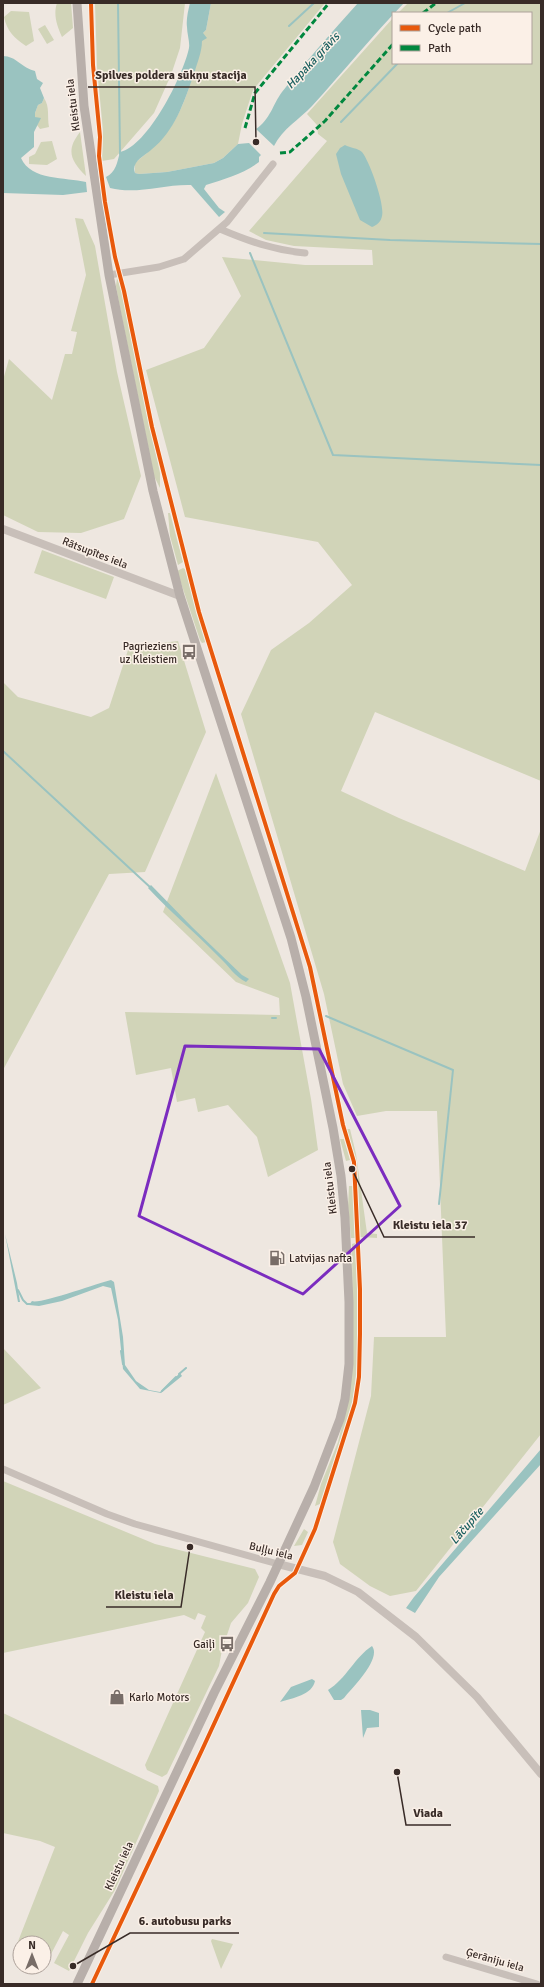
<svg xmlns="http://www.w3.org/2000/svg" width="544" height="1987" viewBox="0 0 544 1987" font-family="Signika,sans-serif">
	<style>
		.green { fill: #d1d4b8 }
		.water { fill: #9ac3c0 }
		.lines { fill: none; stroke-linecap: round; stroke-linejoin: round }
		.stream { stroke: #9ac3c0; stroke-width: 2 }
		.minor { stroke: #c8bfb9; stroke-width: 7 }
		.tertiary { stroke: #c8bfb9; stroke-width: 8 }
		.secondary { stroke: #b8afaa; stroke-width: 9 }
		.quiet { stroke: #00873e; stroke-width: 3; stroke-dasharray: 6 3; stroke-linecap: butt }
		.cycleway-casing { stroke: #fbf0e7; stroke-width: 6 }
		.cycleway { stroke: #e8590c; stroke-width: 4 }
		.marked { fill: none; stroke: #7b2cbf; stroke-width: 3; stroke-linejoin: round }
		.labels { text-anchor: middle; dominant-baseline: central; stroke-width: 3; stroke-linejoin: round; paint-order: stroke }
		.street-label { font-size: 11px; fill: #382b27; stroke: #fbf0e7 }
		.poi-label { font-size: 11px; fill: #382b27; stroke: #fbf0e7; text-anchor: end }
		.water-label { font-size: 12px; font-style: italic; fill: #185e5e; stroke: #fbf0e7 }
		.leader { fill: none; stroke: #382b27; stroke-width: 1.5 }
		.callout-dot { fill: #382b27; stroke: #fbf0e7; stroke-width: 1.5 }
		.callout-label { font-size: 12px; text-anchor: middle; font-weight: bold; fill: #382b27; stroke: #fbf0e7; stroke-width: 3; stroke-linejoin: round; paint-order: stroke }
	</style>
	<rect width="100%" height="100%" fill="#eee7e0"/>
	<path class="green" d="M 57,3 L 71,3 L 73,28 L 62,37 C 57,26 53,15 57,3 Z
		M 95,3 L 185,3 L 180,48 L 171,75 L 154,113 L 114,159 L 102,161 L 103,131 L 97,67 Z
		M 211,3 L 325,3 L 253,90 L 242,124 L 238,144 L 223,158 L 214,163 L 167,172 L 139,174 L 135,173 L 135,163 C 170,135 180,118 193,75 C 198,60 201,48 203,33 L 206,30 Z
		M 408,3 L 541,3 L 541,781 L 375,712 L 341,791 L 399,818 L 525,871 L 541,829 L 541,1434 L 416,1591 L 390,1596 L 370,1586 L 340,1564 L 333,1542 L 371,1396 L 374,1337 L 446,1337 L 437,1111 L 386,1111 L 357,1116 L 343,1084 L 324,994 L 241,714 L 271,650 L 309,623 L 352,585 L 318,542 L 185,517 L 146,370 L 204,348 L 241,296 L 222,257 L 305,265 L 373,265 L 372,250 L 294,246 L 266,240 L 249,231 L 327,141 L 318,134 L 317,125 L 307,114 L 393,18 L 393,63 L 531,63 L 531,13 L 398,13 Z
		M 11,11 L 29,12 L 34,41 L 26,46 C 14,38 7,31 4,17 Z
		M 45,25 L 54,40 L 47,44 L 38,29 Z
		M 44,98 C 50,107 47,116 49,127 L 40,129 L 37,125 L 39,121 L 35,117 L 35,113 L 38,105 L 42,103 Z
		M 80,132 L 86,176 C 70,160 66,150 80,132 Z
		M 52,141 L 57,159 L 47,165 L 29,164 L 29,157 L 35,154 L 41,142 Z
		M 75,218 L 83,219 L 95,246 L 117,372 L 141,476 L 124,519 L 81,533 L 38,532 L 3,515 L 3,380 L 9,359 L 52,400 L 65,354 L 72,354 L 77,332 L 71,331 L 86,275 Z
		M 117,278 L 122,291 L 160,473 L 160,488 L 154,476 L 119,303 L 116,286 Z
		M 168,513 L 170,513 L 183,562 L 178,565 L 170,536 Z
		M 42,550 L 114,577 L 106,599 L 34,573 Z
		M 183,568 L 185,569 L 206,642 L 202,643 L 200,640 L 177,571 Z
		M 178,641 L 206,732 L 145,872 L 109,874 L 3,1070 L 3,682 L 18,697 L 91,717 L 109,708 L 129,647 Z
		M 216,773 L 290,983 L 311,1099 L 318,1150 L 268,1177 L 257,1137 L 228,1105 L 198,1112 L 195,1098 L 177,1102 L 171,1068 L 136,1075 L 125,1012 L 280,1015 L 279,998 L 236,982 L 163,912 Z
		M 346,1129 L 350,1129 L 356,1154 L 367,1233 L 377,1234 L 377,1238 L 360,1237 L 357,1166 Z
		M 340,1139 L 344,1139 L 350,1160 L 346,1161 Z
		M 349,1186 L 353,1186 L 355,1238 L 351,1238 L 348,1207 Z
		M 355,1243 C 357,1290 361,1337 355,1384 C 351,1421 332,1468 320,1504 L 315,1506 L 321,1484 L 338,1442 L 346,1409 L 353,1357 L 352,1244 Z
		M 3,1348 L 41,1388 L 3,1405 Z
		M 3,1481 L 155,1544 L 255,1569 L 259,1577 L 248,1603 L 231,1623 L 222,1650 L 219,1666 L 167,1774 L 162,1777 L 147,1770 L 145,1765 L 205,1632 L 201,1628 L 206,1616 L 198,1613 L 195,1620 L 184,1615 L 3,1653 Z
		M 304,1529 L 308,1532 L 302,1545 L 294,1546 Z
		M 3,1713 L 158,1786 L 159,1791 L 115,1890 L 88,1933 L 69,1971 L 54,1963 L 69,1935 L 63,1931 L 50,1956 L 44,1964 L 44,1943 L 20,1943 L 20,1962 L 16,1962 L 17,1944 L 55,1847 L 40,1841 L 3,1833 Z
		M 212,1939 L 233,1944 L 221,1969 L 211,1941 Z"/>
	<path class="water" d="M 190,3 L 211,3 L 206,30 L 203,33 L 207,38 L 202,41 C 202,52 197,63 194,74 C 184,102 175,131 151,150 C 143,157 131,162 135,173 L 139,174 L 167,172 L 214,163 L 223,158 L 238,144 L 249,143 L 261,155 L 259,157 L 259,162 C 243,174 224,179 206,185 L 204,189 L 219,208 L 225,212 L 219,217 L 191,185 C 164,184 137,195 110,188 L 106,177 C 116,172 117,163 120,152 C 148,146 183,76 189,48 C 190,42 187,34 187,27 C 186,20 188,11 190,3 Z
		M 358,3 L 404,3 C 373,35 343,72 312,106 C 300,119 282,129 274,146 L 256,129 C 270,120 273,104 282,92 C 306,61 332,32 358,3 Z
		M 3,56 C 16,56 22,68 35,71 L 37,79 L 43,83 L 40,88 L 44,98 L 42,103 L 38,105 L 35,113 L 35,117 L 41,118 L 34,132 L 34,147 L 21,158 C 31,181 66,177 86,182 L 87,192 L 63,195 L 3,193 Z
		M 345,145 C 350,148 358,148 362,152 C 370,162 385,205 382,216 C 381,222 377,225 372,227 L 360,220 L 341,174 L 336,154 L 340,148 Z
		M 151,885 L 192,927 L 242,975 L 249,979 L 246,982 C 235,977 228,965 219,957 C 196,933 170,912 148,888 Z
		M 5,1234 L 17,1283 L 20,1302 L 18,1302 Z
		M 111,1280 L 114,1282 L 123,1337 L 125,1365 L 136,1381 L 149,1390 L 160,1392 L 180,1373 L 182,1376 L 161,1393 L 140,1389 L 123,1369 L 118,1320 L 111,1288 L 103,1286 L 62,1301 L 39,1306 L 29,1305 L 32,1301 C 38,1305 98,1283 111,1280 Z
		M 541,1449 L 541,1464 L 439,1577 L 415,1613 L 406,1608 L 414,1597 Z
		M 372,1646 C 382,1659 352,1688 344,1698 L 341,1700 L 334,1700 L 328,1690 C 346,1679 355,1657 372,1646 Z
		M 312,1679 L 315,1681 C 312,1695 293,1698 280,1702 L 291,1687 Z
		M 361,1710 L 370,1710 L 379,1713 L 379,1727 L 367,1728 L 363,1738 Z"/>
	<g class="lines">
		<path class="stream" d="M 118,3 L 120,154
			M 447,13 L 465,3
			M 289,26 L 314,3
			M 341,122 L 398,63
			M 264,233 L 390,240 L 541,244
			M 250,253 L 333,455 L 541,465
			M 3,751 L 151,888
			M 326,1016 L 453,1070 L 439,1204
			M 272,1018 L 276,1018
			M 18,1290 L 23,1300 L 27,1304 L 32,1304
			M 121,1351 L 123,1364
			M 179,1374 L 186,1368
			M 162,1391 L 176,1377"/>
		<path class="minor" d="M 220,229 C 248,241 274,250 305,253
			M 109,275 L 159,267 L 184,259 L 227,222 L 273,164
			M 3,1469 L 107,1514 L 135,1524 L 278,1564
			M 446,1957 L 537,1984"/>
		<path class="tertiary" d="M 3,529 L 180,596
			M 278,1564 L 325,1576 L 358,1592 L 416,1637 L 477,1697 L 541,1774"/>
		<path class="secondary" d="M 77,1984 L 214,1693 L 270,1582 L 314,1487 L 340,1419 L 345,1399 L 349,1364 L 349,1302 L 345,1218 L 341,1176 L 333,1128 L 306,997 L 291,938 L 180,596 L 153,491 L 109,275 L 84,106 L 77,3"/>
		<path class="quiet" d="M 423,13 L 436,3
			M 245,128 L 255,93 L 329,3
			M 280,153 L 290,152 L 325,121 L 393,44"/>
		<defs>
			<path id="cycleway" d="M 91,3 L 93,65 L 100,137 L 99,156 L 105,202 L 115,257 L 124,291 L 152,427 L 199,612 L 310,967 L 343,1125 L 354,1162 L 360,1289 L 360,1334 L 359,1377 L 355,1403 L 315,1529 L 295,1573 L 279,1586 L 274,1594 L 202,1750 L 92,1984"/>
		</defs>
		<use href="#cycleway" class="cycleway-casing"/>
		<use href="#cycleway" class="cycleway"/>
	</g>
	<path class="marked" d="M 185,1046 L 319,1049 L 400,1206 L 303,1294 L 139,1216 Z"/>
	<defs>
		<symbol id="bus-bare" viewBox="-9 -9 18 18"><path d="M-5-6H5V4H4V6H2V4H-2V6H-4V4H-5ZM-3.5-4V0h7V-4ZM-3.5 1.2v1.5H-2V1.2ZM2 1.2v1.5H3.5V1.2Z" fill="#786d68" stroke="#fbf0e7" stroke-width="2.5" paint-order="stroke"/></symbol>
		<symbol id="fuel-bare" viewBox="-9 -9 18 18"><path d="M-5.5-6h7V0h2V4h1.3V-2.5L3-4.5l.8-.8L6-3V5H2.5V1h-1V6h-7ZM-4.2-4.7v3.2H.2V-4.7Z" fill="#786d68" stroke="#fbf0e7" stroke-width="2.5" paint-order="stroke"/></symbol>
		<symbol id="shop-bare" viewBox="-9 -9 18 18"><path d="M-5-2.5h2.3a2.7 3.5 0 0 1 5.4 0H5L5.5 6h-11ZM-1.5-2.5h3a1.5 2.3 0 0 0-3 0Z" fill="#786d68" stroke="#fbf0e7" stroke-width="2.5" paint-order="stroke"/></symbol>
	</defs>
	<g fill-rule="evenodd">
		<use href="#bus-bare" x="178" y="641" width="22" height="22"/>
		<use href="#fuel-bare" x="266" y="1247" width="22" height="22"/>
		<use href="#bus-bare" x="216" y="1633" width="22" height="22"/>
		<use href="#shop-bare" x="106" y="1686" width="22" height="22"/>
	</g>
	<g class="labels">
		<g class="street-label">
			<text transform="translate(73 105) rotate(-97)">Kleistu iela</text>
			<text transform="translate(95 553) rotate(21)">Rātsupītes iela</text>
			<text transform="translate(330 1188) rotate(-97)">Kleistu iela</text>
			<text transform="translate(271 1551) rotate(14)">Buļļu iela</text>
			<text transform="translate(119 1866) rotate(-65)">Kleistu iela</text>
			<text transform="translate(495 1960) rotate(16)">Ģerāniju iela</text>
		</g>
		<g class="poi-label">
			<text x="177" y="646">Pagrieziens<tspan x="177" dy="13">uz Kleistiem</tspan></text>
			<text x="289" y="1258" text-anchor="start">Latvijas nafta</text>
			<text x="215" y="1644">Gaiļi</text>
			<text x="129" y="1697" text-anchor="start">Karlo Motors</text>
		</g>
		<g class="water-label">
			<text transform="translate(313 61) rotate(-47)">Hapaka grāvis</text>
			<text transform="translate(467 1526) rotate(-49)">Lāčupīte</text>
		</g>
	</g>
	<path class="leader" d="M256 142L255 87H88M352 1169L384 1237H475M190 1547L181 1607H106M397 1772L406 1825H451M73 1966L130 1933H239"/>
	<g class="callout-dot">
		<circle cx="256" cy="142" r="4"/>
		<circle cx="352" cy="1169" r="4"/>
		<circle cx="190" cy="1547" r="4"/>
		<circle cx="397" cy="1772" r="4"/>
		<circle cx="73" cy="1966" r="4"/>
	</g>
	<g class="callout-label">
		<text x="171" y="79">Spilves poldera sūkņu stacija</text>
		<text x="430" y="1229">Kleistu iela 37</text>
		<text x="144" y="1599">Kleistu iela</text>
		<text x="428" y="1817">Viada</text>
		<text x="185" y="1925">6. autobusu parks</text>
	</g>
	<rect width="544" height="1987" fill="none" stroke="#382b27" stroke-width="8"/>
	<rect x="392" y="12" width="140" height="52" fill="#fbf0e7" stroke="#ada19a"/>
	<rect x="400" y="25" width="20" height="6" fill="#e8590c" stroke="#ada19a"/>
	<text x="428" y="32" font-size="12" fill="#382b27">Cycle path</text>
	<rect x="400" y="45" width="20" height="6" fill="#00873e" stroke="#ada19a"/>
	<text x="428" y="52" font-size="12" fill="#382b27">Path</text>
	<g transform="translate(32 1955)"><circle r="19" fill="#fbf0e7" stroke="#ada19a"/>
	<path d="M0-3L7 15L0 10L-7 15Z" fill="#786d68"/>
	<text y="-6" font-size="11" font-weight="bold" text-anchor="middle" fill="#382b27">N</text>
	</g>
</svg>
